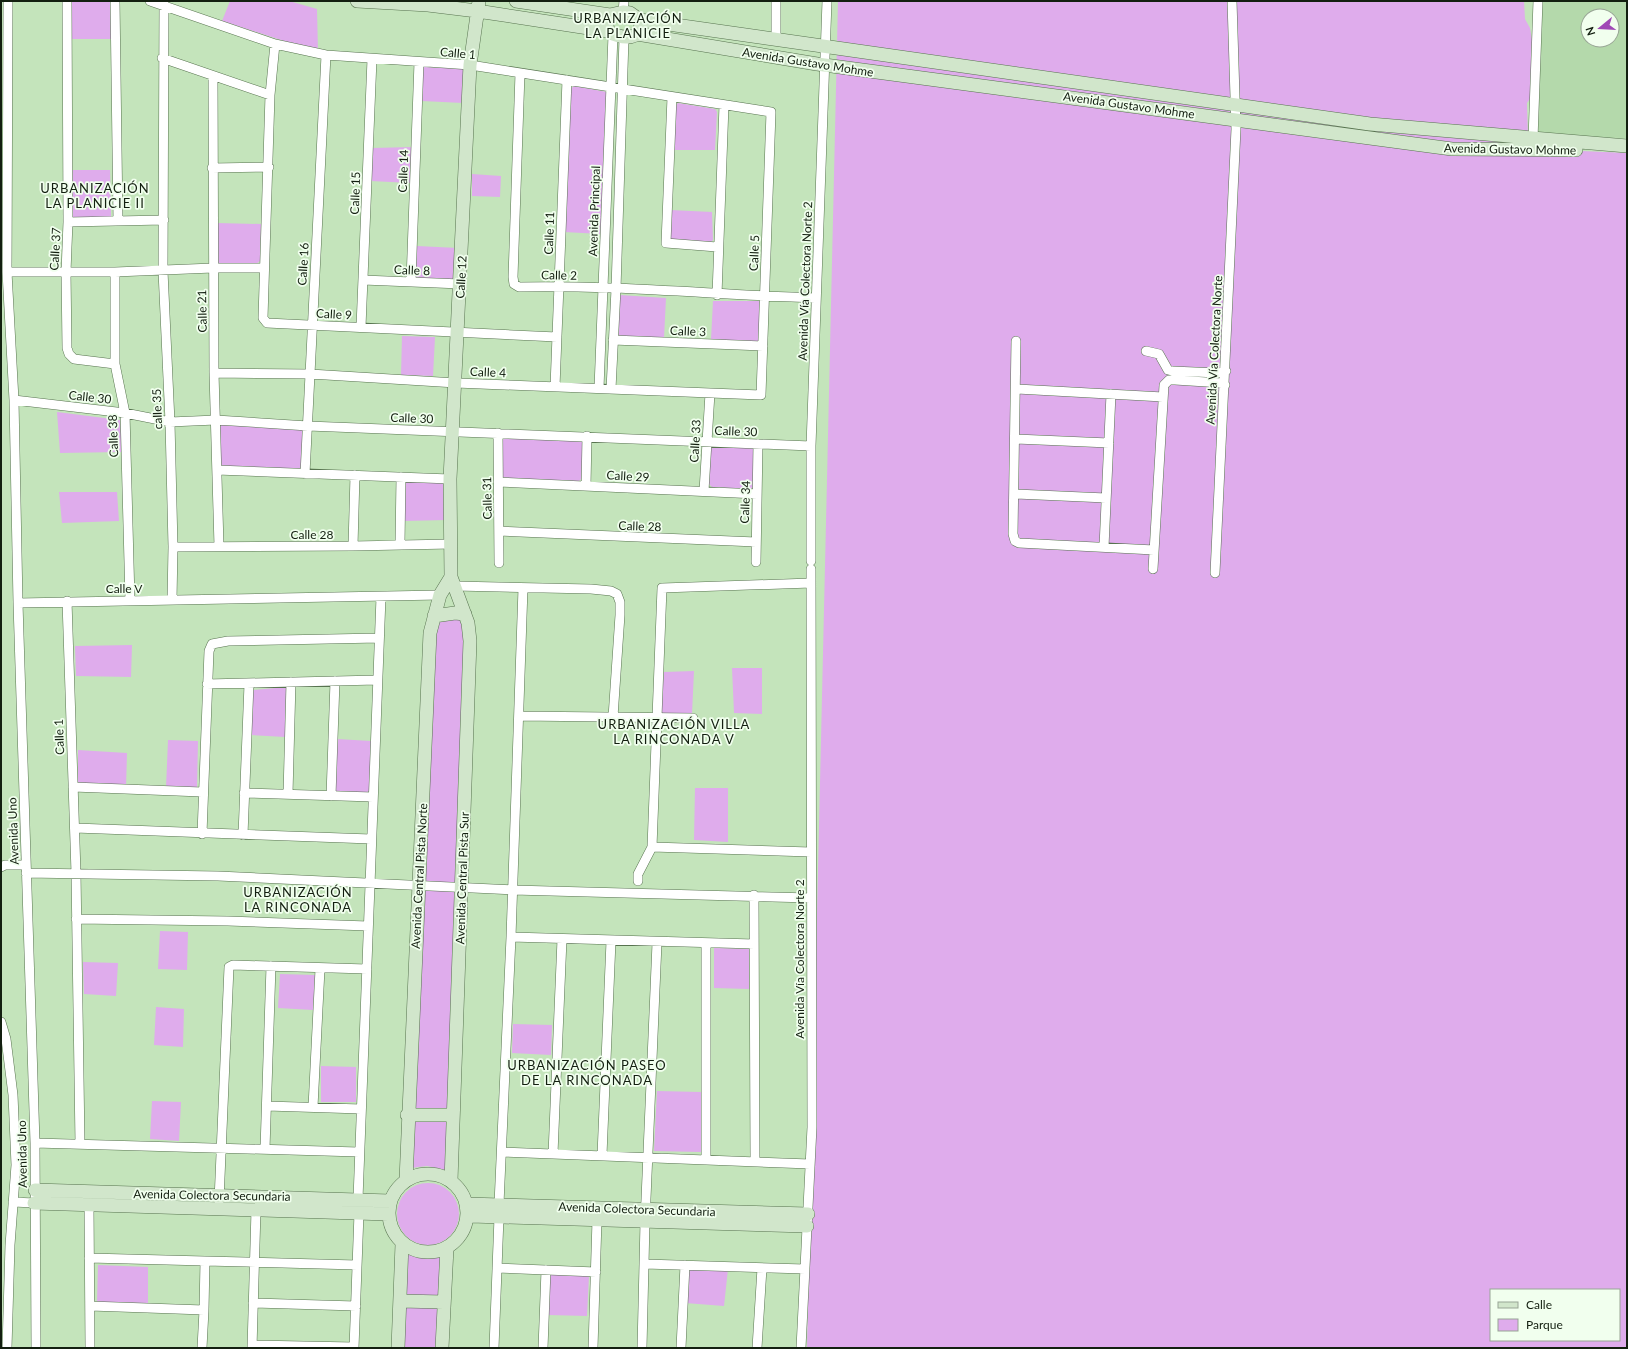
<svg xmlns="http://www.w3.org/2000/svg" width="1628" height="1349" viewBox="0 0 1628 1349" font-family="Lato,sans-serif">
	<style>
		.built { fill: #b4d9ab; fill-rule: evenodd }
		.green { fill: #dfacec; fill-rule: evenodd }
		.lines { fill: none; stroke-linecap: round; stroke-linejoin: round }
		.street-casing { stroke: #57734f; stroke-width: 10 }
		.secondary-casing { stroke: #57734f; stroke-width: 14 }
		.street { stroke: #fff; stroke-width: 9 }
		.secondary { stroke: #d1e6cb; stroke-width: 13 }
		.labels { text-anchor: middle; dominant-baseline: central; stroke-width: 3.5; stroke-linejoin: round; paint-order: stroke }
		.street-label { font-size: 12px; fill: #131f10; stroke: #f1ffee }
		.neighbourhood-label { font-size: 13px; letter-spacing: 1px; fill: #131f10; stroke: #f1ffee }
	</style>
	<rect width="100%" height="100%" fill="#c4e4bb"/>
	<path class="built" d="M 1541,1 L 1627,1 L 1627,138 L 1538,136 ZM 1588,16 L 1612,16 L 1612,40 L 1588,40 Z"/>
	<path class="green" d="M 70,1 L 112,1 L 111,39 L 71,39 Z
		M 230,1 L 289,1 L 317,9 L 318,52 L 222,21 Z
		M 838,1 L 1524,1 L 1525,19 L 1530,28 L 1534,51 L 1532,96 L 1527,103 L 1528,140 L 1537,149 L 1627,153 L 1627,1348 L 807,1348 ZM 1491,1290 L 1619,1290 L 1619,1340 L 1491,1340 Z
		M 423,67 L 466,69 L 463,103 L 422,101 Z
		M 574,86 L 607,92 L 601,234 L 564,232 L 570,89 Z
		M 678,103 L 715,109 L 717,112 L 715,150 L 673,150 L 676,105 Z
		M 413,147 L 410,183 L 371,181 L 372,148 Z
		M 70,170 L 110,170 L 111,217 L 71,219 Z
		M 472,174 L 501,176 L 500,197 L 472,196 Z
		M 670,210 L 712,212 L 713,240 L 709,244 L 671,241 Z
		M 216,223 L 261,224 L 260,261 L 256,264 L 218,264 L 217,262 Z
		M 417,246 L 458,248 L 453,281 L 415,278 Z
		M 620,295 L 666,298 L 664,338 L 619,336 L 616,334 Z
		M 713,301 L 759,301 L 761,303 L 759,341 L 755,343 L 711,339 Z
		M 402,336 L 435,337 L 433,376 L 401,375 Z
		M 57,412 L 120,420 L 122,452 L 60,453 Z
		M 221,425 L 302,428 L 304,431 L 303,468 L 298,470 L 222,467 L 220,464 L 220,428 Z
		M 505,438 L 580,440 L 583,443 L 583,477 L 579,481 L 507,479 L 503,477 L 503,440 Z
		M 711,447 L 753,447 L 755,449 L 754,487 L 751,489 L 712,487 L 709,484 L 710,449 Z
		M 408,481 L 446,483 L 447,520 L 404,521 L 405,483 Z
		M 59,492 L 117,492 L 119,521 L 62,523 Z
		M 442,618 L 461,619 L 466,630 L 458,879 L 455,882 L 428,882 L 424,879 L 432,635 Z
		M 132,645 L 131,677 L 76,676 L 75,646 Z
		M 732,668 L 762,668 L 762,714 L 734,713 Z
		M 694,671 L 692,714 L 661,713 L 664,672 Z
		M 286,687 L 285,737 L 251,735 L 253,690 Z
		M 337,739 L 371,741 L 370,790 L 366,793 L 336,792 L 334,790 Z
		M 168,740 L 198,741 L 197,789 L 166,788 Z
		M 78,750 L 127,753 L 126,788 L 78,785 Z
		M 695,788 L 728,788 L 728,842 L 694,840 Z
		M 423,888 L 455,892 L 447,1110 L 414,1109 Z
		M 160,931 L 188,932 L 187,970 L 158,969 Z
		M 714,948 L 749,949 L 749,989 L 714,988 Z
		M 83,962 L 118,963 L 116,996 L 84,994 Z
		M 280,974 L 315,975 L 313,1010 L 278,1008 Z
		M 156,1007 L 184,1009 L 183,1047 L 154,1045 Z
		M 513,1024 L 552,1025 L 551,1055 L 512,1053 Z
		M 321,1066 L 356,1067 L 356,1102 L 321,1102 Z
		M 657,1091 L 701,1092 L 701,1152 L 654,1151 Z
		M 152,1101 L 181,1102 L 179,1141 L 150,1139 Z
		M 413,1121 L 446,1121 L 446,1168 L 445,1170 L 427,1166 L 411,1168 Z
		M397 1214a31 31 0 1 1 62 0a31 31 0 1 1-62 0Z
		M 407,1250 C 420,1257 429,1256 443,1252 L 438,1297 L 409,1297 L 406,1294 Z
		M 98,1265 L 148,1267 L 148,1303 L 97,1302 Z
		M 686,1267 L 728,1269 L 724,1306 L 685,1303 Z
		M 549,1274 L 589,1276 L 587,1316 L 548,1315 Z
		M 406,1306 L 437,1307 L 440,1311 L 438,1348 L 401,1348 Z"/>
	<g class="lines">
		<defs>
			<path id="street" d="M 8,1 L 7,272 L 14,400 L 18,603 L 35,1143 L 36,1348
				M 67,1 L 68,222 L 66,272 L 67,348 L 69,354 L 74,359 L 115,364
				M 115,1 L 118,221
				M 150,1 L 275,44 L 326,55 L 470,65 L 771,112 L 761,395 L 456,383 L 310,374 L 214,373
				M 164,2 L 163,271 L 170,422 L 173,547 L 172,600
				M 623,12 L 624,1
				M 776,40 L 776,1
				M 275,44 L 270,95 L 263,318 L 267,323 L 557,337
				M 162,58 L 270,95
				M 520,73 L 513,277 L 514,284 L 519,287 C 618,285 717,295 815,298
				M 213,76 L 214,373 L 219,546
				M 672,97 L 666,243 L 717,247
				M 1533,139 L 1538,1
				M 212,168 L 269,167
				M 68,222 L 164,220
				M 7,272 L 115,272 L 213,268 L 264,268
				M 115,272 L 115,364 L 125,413 L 130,600
				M 363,280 L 461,284
				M 411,281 L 419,62
				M 717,295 L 724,105
				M 361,327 L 372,59
				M 613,340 L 763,346
				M 1016,341 L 1013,534 L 1015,541 L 1019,543 L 1154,550
				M 1146,351 L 1159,354 L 1168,370 L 1172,371 L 1218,373 L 1226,371
				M 555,387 L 567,80
				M 599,388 L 613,35
				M 611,389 L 616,289 L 624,38
				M 1017,389 L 1163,397
				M 14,400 L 125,413 L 170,422 L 216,420 L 308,426 L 811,446
				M 498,433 L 499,563
				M 1015,439 L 1109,443
				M 217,470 L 450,479
				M 305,474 L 326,55
				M 498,482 L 757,494
				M 586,486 L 587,436
				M 704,491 L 710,393
				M 1014,494 L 1106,498
				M 499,531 L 756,542
				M 400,544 L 401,477
				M 353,546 L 355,475
				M 173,547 L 353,546 L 451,544
				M 1104,547 L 1111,394
				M 811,561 L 811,446 L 827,1
				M 756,562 L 758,444
				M 1153,569 L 1164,385 L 1169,380 L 1175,380 L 1222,383 L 1225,385
				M 1215,573 L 1236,129 L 1232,1
				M 455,586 L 591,589 L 611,591 L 617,594 L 620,602 L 620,615 L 613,717
				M 67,601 L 76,873 L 80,1144
				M 18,603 L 440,595
				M 207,684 L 377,680
				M 519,716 L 693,718
				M 73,787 L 202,792
				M 244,793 L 373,797
				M 288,794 L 291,682
				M 331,796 L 335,681
				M 75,828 L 371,839
				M 202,834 L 209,651 L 212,644 L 228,641 L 379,638
				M 243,835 L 249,684
				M 652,847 L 811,852
				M 1,867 L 5,865 L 26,865
				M 26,873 L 218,876 L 513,890 L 811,898
				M 638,881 L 638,874 L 652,847 L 662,588 L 811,583
				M 754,895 L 755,1160
				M 76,919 L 228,921 L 368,926
				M 511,937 L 754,944
				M 706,943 L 706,1159
				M 1,1022 L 6,1039 L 13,1095 L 16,1165 L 10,1245 L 7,1348
				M 267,1106 L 361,1109
				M 313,1107 L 320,969
				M 35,1143 L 359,1152
				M 265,1149 L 271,966
				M 502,1152 L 810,1164
				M 553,1154 L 562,939
				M 602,1155 L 611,941
				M 358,1199 L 381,597
				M 219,1201 L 229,967 L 233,965 L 367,969
				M 13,1202 L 34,1203
				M 499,1204 L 511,937 L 523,588
				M 89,1205 L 90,1348
				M 89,1258 L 205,1261 L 204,1310 L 90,1306
				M 205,1261 L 357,1265
				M 645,1264 L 805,1269
				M 497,1268 L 596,1272
				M 253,1303 L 356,1306
				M 252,1345 L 354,1347
				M 202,1348 L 204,1310
				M 252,1348 L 256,1210
				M 354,1348 L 359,1213
				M 494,1348 L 499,1217
				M 543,1348 L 546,1270
				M 593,1348 L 597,1220
				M 642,1348 L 645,1222 L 657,943
				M 681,1348 L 685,1265
				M 757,1348 L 762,1268
				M 801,1348 L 812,1127 L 811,569"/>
			<path id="secondary" d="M 357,1 L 428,5 L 477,11 L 608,31
				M 516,1 L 610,15
				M 623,12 L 630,13 L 640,20 C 645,41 620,40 608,31 L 606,19 L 610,15 Z
				M 640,20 L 1370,124 L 1627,146
				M 637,34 L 817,64 L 1452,149 L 1576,150
				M 434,616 L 455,613 L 465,614
				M 407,1115 L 453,1115
				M389 1213a39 39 0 1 1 78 0a39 39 0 1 1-78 0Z
				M 406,1180 L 430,633 L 440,595 L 451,577
				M 451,1181 L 470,641 L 468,623 L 451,577 L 450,479 L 470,65 L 479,1
				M 35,1190 L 390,1201
				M 34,1203 L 388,1214
				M 466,1204 L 808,1214
				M 467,1218 L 471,1216 L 807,1226
				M 400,1301 L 444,1302
				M 398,1348 L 402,1244
				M 442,1348 L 447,1248"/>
		</defs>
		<use href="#street" class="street-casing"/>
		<use href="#secondary" class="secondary-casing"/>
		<use href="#street" class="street"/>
		<use href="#secondary" class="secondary"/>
	</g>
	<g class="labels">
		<g class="street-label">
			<text transform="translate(458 53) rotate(5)">Calle 1</text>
			<text transform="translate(808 62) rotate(9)">Avenida Gustavo Mohme</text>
			<text transform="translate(1129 105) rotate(8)">Avenida Gustavo Mohme</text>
			<text transform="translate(1510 149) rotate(1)">Avenida Gustavo Mohme</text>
			<text transform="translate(403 171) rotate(-88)">Calle 14</text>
			<text transform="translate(355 193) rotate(-88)">Calle 15</text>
			<text transform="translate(594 211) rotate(-88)">Avenida Principal</text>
			<text transform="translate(549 233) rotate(-88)">Calle 11</text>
			<text transform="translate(55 249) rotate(-87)">Calle 37</text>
			<text transform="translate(754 253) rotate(-88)">Calle 5</text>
			<text transform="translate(303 264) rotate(-87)">Calle 16</text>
			<text transform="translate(412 270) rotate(2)">Calle 8</text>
			<text transform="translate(559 275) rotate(1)">Calle 2</text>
			<text transform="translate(461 277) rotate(-87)">Calle 12</text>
			<text transform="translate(805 281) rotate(-88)">Avenida Vía Colectora Norte 2</text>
			<text transform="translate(202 311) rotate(-91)">Calle 21</text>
			<text transform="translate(334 314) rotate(3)">Calle 9</text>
			<text transform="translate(688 331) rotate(2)">Calle 3</text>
			<text transform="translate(1214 350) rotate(-87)">Avenida Vía Colectora Norte</text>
			<text transform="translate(488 372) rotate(2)">Calle 4</text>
			<text transform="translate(90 397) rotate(6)">Calle 30</text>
			<text transform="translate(157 409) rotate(-92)">calle 35</text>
			<text transform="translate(412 418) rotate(2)">Calle 30</text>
			<text transform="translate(736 431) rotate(2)">Calle 30</text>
			<text transform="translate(113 436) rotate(-92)">Calle 38</text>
			<text transform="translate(695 441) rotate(-87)">Calle 33</text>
			<text transform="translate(628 476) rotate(3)">Calle 29</text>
			<text transform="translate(487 498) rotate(-91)">Calle 31</text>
			<text transform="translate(745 502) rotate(-88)">Calle 34</text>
			<text transform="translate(640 526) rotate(2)">Calle 28</text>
			<text x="312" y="534">Calle 28</text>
			<text x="124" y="588">Calle V</text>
			<text transform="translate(59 737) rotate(-92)">Calle 1</text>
			<text transform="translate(13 831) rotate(-92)">Avenida Uno</text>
			<text transform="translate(419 876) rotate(-87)">Avenida Central Pista Norte</text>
			<text transform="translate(462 878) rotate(-88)">Avenida Central Pista Sur</text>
			<text transform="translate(799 959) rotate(-90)">Avenida Vía Colectora Norte 2</text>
			<text transform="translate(22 1154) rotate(-91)">Avenida Uno</text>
			<text transform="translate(212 1195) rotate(1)">Avenida Colectora Secundaria</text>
			<text transform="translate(637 1209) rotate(2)">Avenida Colectora Secundaria</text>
		</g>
		<g class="neighbourhood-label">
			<text x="628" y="18">URBANIZACIÓN<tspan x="628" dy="15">LA PLANICIE</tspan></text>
			<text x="95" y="188">URBANIZACIÓN<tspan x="95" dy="15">LA PLANICIE II</tspan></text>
			<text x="674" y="724">URBANIZACIÓN VILLA<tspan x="674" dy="15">LA RINCONADA V</tspan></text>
			<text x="298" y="892">URBANIZACIÓN<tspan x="298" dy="15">LA RINCONADA</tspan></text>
			<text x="587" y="1065">URBANIZACIÓN PASEO<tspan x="587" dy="15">DE LA RINCONADA</tspan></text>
		</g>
	</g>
	<rect width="1628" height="1349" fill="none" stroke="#131f10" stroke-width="4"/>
	<rect x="1490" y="1289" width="130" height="52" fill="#f1ffee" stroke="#98a595"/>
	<rect x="1498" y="1302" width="20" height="6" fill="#d1e6cb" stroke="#98a595"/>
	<text x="1526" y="1309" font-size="12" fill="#131f10">Calle</text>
	<rect x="1498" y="1319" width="20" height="12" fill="#dfacec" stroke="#98a595"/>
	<text x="1526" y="1329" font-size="12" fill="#131f10">Parque</text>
	<g transform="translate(1600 28) rotate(252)"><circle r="19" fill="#f1ffee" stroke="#98a595"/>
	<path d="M0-3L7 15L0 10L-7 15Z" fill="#9f49b5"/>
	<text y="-6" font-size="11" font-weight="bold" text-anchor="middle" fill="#131f10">N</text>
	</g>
</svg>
